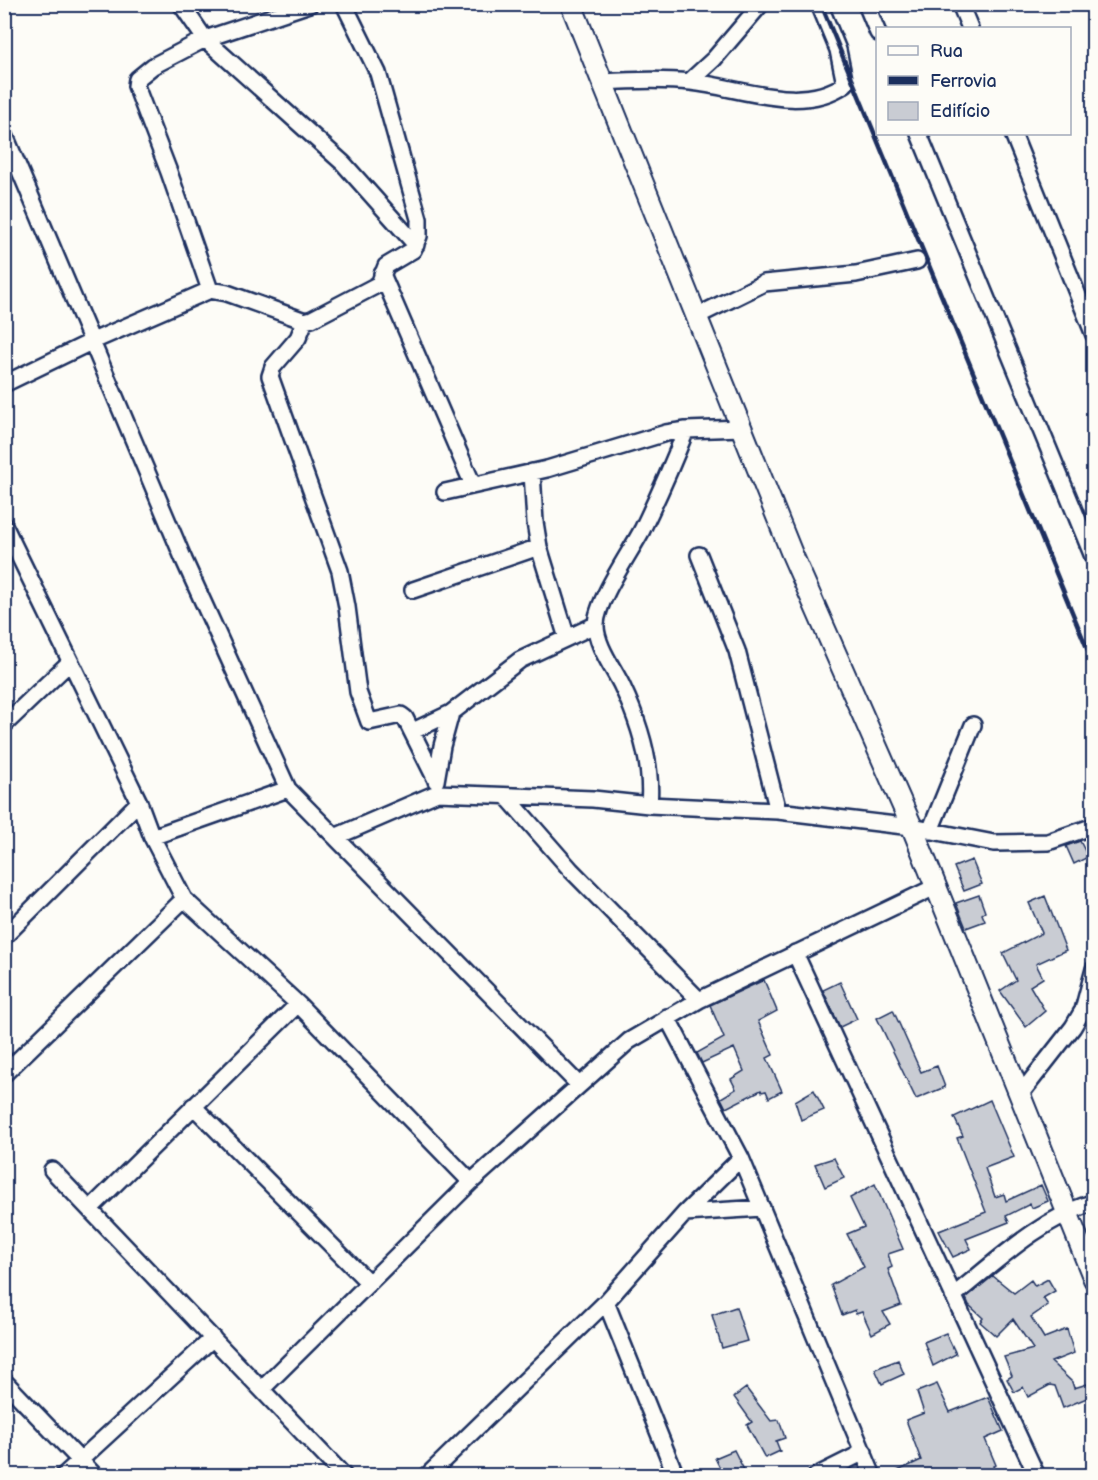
<svg xmlns="http://www.w3.org/2000/svg" width="1098" height="1480" viewBox="0 0 1098 1480" font-family="'Balsamiq Sans',sans-serif">
	<style>
		.building { fill: #c9ccd3; stroke: #1b2f5e; stroke-width: 1.5 }
		.lines { fill: none; stroke-linecap: round; stroke-linejoin: round }
		.minor-casing { stroke: #1b2f5e; stroke-width: 20 }
		.tertiary-casing { stroke: #1b2f5e; stroke-width: 24 }
		.minor { stroke: #fdfcf7; stroke-width: 15 }
		.tertiary { stroke: #fdfcf7; stroke-width: 20 }
		.rail { stroke: #1b2f5e; stroke-width: 4.5 }
	</style>
	<rect width="100%" height="100%" fill="#fdfcf7"/>
	<filter id="ink" filterUnits="userSpaceOnUse"><feTurbulence type="fractalNoise" baseFrequency=".0167" numOctaves="2"/><feDisplacementMap in="SourceGraphic" scale="12" xChannelSelector="R" yChannelSelector="G"/><feConvolveMatrix kernelMatrix="1 2 1 2 8 2 1 2 1" color-interpolation-filters="sRGB"/></filter>
	<g filter="url(#ink)">
		<path class="building" d="M 1080,841 L 1088,857 L 1074,864 L 1066,846 Z
			M 972,860 L 982,884 L 964,891 L 954,867 Z
			M 979,895 L 985,912 L 982,914 L 985,921 L 966,928 L 956,903 Z
			M 1045,896 L 1066,950 L 1036,964 L 1043,978 L 1030,986 L 1045,1011 L 1026,1027 L 1000,991 L 1016,980 L 1003,953 L 1042,933 L 1029,903 Z
			M 764,980 L 777,1011 L 758,1021 L 773,1055 L 767,1058 L 782,1091 L 769,1098 L 766,1091 L 762,1092 L 761,1090 L 726,1108 L 721,1098 L 736,1089 L 731,1079 L 744,1071 L 734,1048 L 702,1063 L 697,1053 L 724,1038 L 710,1005 Z
			M 840,982 L 857,1019 L 840,1027 L 823,990 Z
			M 893,1010 L 921,1072 L 937,1066 L 945,1087 L 916,1099 L 877,1018 Z
			M 814,1090 L 824,1110 L 801,1120 L 795,1101 Z
			M 990,1100 L 1014,1157 L 985,1168 L 995,1197 L 1004,1194 L 1006,1201 L 1041,1185 L 1048,1201 L 1032,1208 L 1030,1204 L 1006,1216 L 1009,1222 L 966,1239 L 971,1249 L 953,1257 L 939,1231 L 986,1212 L 957,1138 L 963,1136 L 954,1117 Z
			M 834,1158 L 844,1178 L 825,1187 L 815,1164 Z
			M 875,1184 L 903,1249 L 888,1254 L 892,1267 L 888,1269 L 901,1305 L 883,1312 L 890,1324 L 872,1334 L 862,1312 L 856,1314 L 855,1310 L 842,1315 L 831,1285 L 864,1267 L 847,1234 L 864,1227 L 850,1198 Z
			M 993,1276 L 1014,1293 L 1031,1280 L 1035,1286 L 1048,1279 L 1055,1291 L 1043,1298 L 1048,1305 L 1031,1317 L 1044,1338 L 1067,1329 L 1074,1353 L 1051,1362 L 1072,1382 L 1074,1388 L 1094,1382 L 1094,1395 L 1063,1408 L 1055,1386 L 1050,1385 L 1028,1397 L 1023,1387 L 1014,1392 L 1007,1379 L 1012,1376 L 1004,1357 L 1033,1349 L 1013,1319 L 996,1336 L 980,1322 L 983,1318 L 969,1305 L 966,1298 Z
			M 736,1307 L 747,1341 L 722,1348 L 712,1315 Z
			M 946,1333 L 956,1354 L 933,1366 L 924,1342 Z
			M 898,1360 L 904,1374 L 882,1384 L 875,1369 Z
			M 937,1384 L 950,1412 L 988,1397 L 1003,1431 L 985,1439 L 996,1465 L 993,1466 L 996,1476 L 887,1476 L 921,1460 L 906,1420 L 924,1413 L 917,1392 Z
			M 746,1388 L 771,1421 L 779,1420 L 785,1438 L 776,1441 L 780,1451 L 765,1458 L 747,1425 L 752,1422 L 734,1397 Z
			M 734,1450 L 744,1470 L 732,1476 L 724,1476 L 715,1458 Z"/>
		<g class="lines">
			<defs>
				<path id="minor" d="M 181,4 L 205,39 L 343,163 L 416,245
					M 866,4 L 878,33
					M 960,4 L 970,28
					M 690,81 L 714,59 L 761,4
					M 603,82 C 632,80 663,79 691,82 C 740,87 801,115 845,84 L 838,50 L 819,4
					M 4,133 L 184,560 L 288,789 L 578,1084
					M 919,134 L 1094,559
					M 1013,134 L 1094,335
					M 382,274 L 473,485
					M 210,290 L 169,172 L 136,86 L 137,79 L 153,66 L 205,39 L 310,4
					M 697,316 L 764,283 L 856,274 L 917,261
					M 305,321 L 298,338 L 273,367 L 270,376 L 340,571 L 347,607 L 358,692 L 369,722 L 401,715 L 405,718 L 436,780
					M 4,384 L 93,341 L 210,290 L 227,293 L 305,321 L 312,319 L 379,284 L 386,266 L 413,250 L 419,236 L 419,219 L 378,73 L 344,4
					M 532,472 L 535,522 L 539,547 L 567,638
					M 445,492 L 547,469 L 666,433 L 686,430 L 742,428
					M 4,525 L 139,802 L 152,837 L 184,899 L 298,1004 L 471,1182
					M 699,555 L 737,651 L 778,811
					M 413,590 L 539,547
					M 4,725 L 70,662
					M 413,731 L 451,713
					M 436,781 L 442,746 L 451,713 L 520,660 L 595,625
					M 507,797 L 571,870 L 699,1000
					M 649,805 C 653,764 640,724 622,686 C 614,669 595,644 596,624 C 597,600 630,553 642,530 C 658,497 673,463 686,430
					M 930,831 L 973,725
					M 152,837 L 288,789
					M 335,837 L 437,793 L 593,799 L 649,805 L 778,811 L 912,827 L 994,843 L 1048,842 L 1094,826
					M 4,937 L 139,802
					M 795,953 L 1037,1476
					M 667,1017 L 741,1158 L 873,1476
					M 4,1074 L 184,899
					M 1019,1096 L 1073,1027 L 1083,1010 L 1094,969
					M 193,1106 L 369,1283
					M 52,1170 L 344,1476
					M 90,1209 L 298,1004
					M 685,1213 L 762,1208
					M 953,1296 C 997,1261 1039,1220 1094,1202
					M 606,1302 L 676,1476
					M 4,1381 L 95,1476
					M 263,1388 L 471,1182 L 629,1041 L 699,1000 L 935,887
					M 63,1476 L 213,1338
					M 427,1476 L 606,1302 L 685,1213 L 741,1158
					M 816,1476 L 864,1452"/>
				<path id="tertiary" d="M 571,4 L 792,554 L 912,827 L 1094,1279"/>
			</defs>
			<use href="#minor" class="minor-casing"/>
			<use href="#tertiary" class="tertiary-casing"/>
			<use href="#minor" class="minor"/>
			<use href="#tertiary" class="tertiary"/>
			<path class="rail" d="M 821,4 L 1094,665"/>
		</g>
	</g>
	<rect width="1098" height="1480" fill="none" stroke="#fdfcf7" stroke-width="24"/>
	<rect x="12" y="12" width="1074" height="1456" fill="none" stroke="#1b2f5e" stroke-width="2" filter="url(#ink)"/>
	<rect x="876" y="27" width="195" height="108" fill="#fdfcf7" stroke="#a3aaba" stroke-width="1.5"/>
	<rect x="888" y="46" width="30" height="9" fill="#fdfcf7" stroke="#a3aaba" stroke-width="1.5"/>
	<text x="930" y="57" font-size="18" fill="#1b2f5e">Rua</text>
	<rect x="888" y="76" width="30" height="9" fill="#1b2f5e" stroke="#a3aaba" stroke-width="1.5"/>
	<text x="930" y="87" font-size="18" fill="#1b2f5e">Ferrovia</text>
	<rect x="888" y="102" width="30" height="18" fill="#c9ccd3" stroke="#a3aaba" stroke-width="1.5"/>
	<text x="930" y="117" font-size="18" fill="#1b2f5e">Edifício</text>
</svg>
